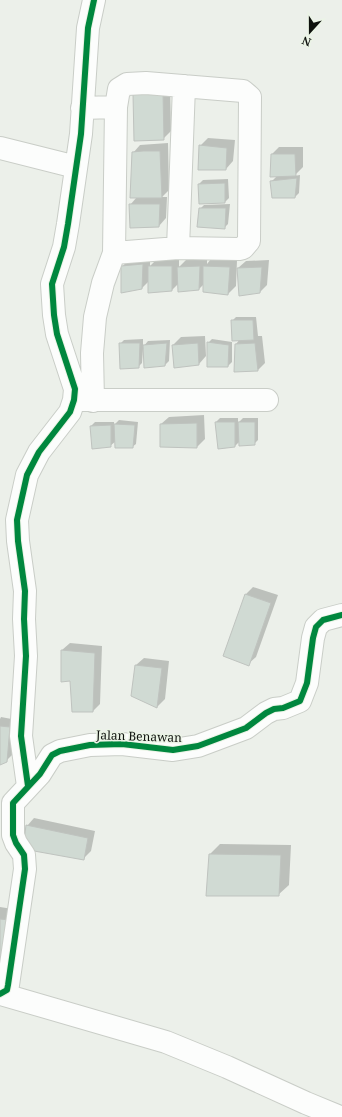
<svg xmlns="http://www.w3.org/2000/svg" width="342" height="1117" viewBox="0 0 342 1117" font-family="'Noto Serif',serif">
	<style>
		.shadow { fill: #0003 }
		.building { fill: #d0dad3; stroke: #bfc3bf }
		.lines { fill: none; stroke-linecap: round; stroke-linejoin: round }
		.minor-casing { stroke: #c9cdc7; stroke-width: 24 }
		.minor { stroke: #fcfdfc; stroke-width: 22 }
		.cycleway-casing { stroke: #ebf4e6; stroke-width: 8 }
		.cycleway { stroke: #00873e; stroke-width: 6 }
		.labels { text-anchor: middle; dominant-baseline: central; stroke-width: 3; stroke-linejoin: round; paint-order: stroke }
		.street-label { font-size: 12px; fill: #0e110d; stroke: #ebf4e6 }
	</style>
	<rect width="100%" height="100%" fill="#ecf0ea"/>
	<path class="shadow" d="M 170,86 L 171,131 L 163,139 L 134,95 Z
		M 208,138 L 235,140 L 233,161 L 226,169 L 200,146 Z
		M 168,143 L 169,190 L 162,197 L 167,197 L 166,218 L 159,226 L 130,205 L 137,197 L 133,153 L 140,145 Z
		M 279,147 L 303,147 L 303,167 L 294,176 L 300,175 L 299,193 L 295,197 L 272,181 L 277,176 L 272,154 Z
		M 228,179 L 229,198 L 225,202 L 200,202 L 199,184 L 203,180 Z
		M 230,204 L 228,224 L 224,228 L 200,209 L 204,205 Z
		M 150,257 L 150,266 L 157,259 L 179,259 L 179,267 L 186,260 L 207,259 L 207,264 L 211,259 L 237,260 L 236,286 L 228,294 L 204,284 L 199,289 L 178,284 L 172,290 L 149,281 L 142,288 L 122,267 L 129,259 Z
		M 269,260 L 267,285 L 259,293 L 238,268 L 246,261 Z
		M 236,317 L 256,317 L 258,336 L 262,336 L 265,363 L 258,370 L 236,344 L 240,339 L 232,321 Z
		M 205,336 L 206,356 L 199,364 L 173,345 L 181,337 Z
		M 143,339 L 143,347 L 148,341 L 170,340 L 169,361 L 165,365 L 143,349 L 142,363 L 138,367 L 120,344 L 124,340 Z
		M 212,339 L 232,342 L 232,362 L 228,366 L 208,343 Z
		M 204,415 L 205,439 L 197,447 L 161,446 L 161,424 L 169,417 Z
		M 220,418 L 238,418 L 238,423 L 243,418 L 258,418 L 258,440 L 254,444 L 240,441 L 234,447 L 216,422 Z
		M 119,420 L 138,422 L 136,444 L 132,447 L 116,441 L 110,446 L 91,426 L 95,422 L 114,422 L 114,425 Z
		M 253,587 L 278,595 L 256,657 L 248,664 L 246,594 Z
		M 70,643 L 102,646 L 100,704 L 93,711 L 71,680 L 62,650 Z
		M 144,658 L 169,661 L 165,699 L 157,707 L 132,695 L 136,665 Z
		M 1,717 L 17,720 L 14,753 L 6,761 L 0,764 L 0,719 Z
		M 34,818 L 95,831 L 91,851 L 83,859 L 27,826 Z
		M 220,844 L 291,845 L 289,885 L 278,895 L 207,895 L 210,854 Z
		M 0,907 L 19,910 L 0,983 Z"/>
	<path class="building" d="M 163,93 L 164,140 L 134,141 L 133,94 Z
		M 199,145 L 227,148 L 226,170 L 198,170 Z
		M 143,151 L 160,151 L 162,198 L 130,198 L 132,152 Z
		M 271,154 L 295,154 L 296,176 L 270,177 Z
		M 297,178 L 295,198 L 272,198 L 270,181 Z
		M 225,183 L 225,203 L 199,204 L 198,184 Z
		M 129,204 L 160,204 L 159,227 L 130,228 Z
		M 199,208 L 226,208 L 225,229 L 197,227 Z
		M 143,264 L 142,289 L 121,293 L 121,266 Z
		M 148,266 L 172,266 L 172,291 L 148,293 Z
		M 200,266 L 199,290 L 178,292 L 177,267 Z
		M 203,266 L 230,267 L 228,295 L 203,292 Z
		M 262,267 L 260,293 L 239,296 L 237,268 Z
		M 231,320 L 253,320 L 254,340 L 232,341 Z
		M 207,342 L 229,345 L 228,367 L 207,367 Z
		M 119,343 L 140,343 L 139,368 L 120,369 Z
		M 167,343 L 165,366 L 144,368 L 143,345 Z
		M 198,343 L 199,365 L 174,368 L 172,345 Z
		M 255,343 L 258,371 L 234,372 L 235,344 Z
		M 215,422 L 235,422 L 235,447 L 218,449 Z
		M 238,422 L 255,422 L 255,445 L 239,446 Z
		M 197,423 L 197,448 L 160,447 L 160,424 Z
		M 114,424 L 135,425 L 133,448 L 115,448 Z
		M 111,425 L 111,447 L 92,449 L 90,426 Z
		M 245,594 L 271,603 L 249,666 L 223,656 Z
		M 61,650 L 95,653 L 93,712 L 72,712 L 70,681 L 61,682 Z
		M 135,665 L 162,668 L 157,708 L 131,696 Z
		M 0,726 L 10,727 L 7,762 L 0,765 Z
		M 26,825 L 88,838 L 84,860 L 23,849 Z
		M 209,854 L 281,855 L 279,896 L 206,896 Z
		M 0,919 L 9,920 L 0,984 Z"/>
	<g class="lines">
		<defs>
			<path id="minor" d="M 82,108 L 116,107 L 119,89 L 127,84 L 146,83 L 243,91 L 250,97 L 249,241 L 243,248 L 239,249 L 178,248 L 114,253
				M 0,148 L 76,167
				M 178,248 L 184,86
				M 77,400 L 267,400
				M 93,401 L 92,353 L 95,317 L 103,283 L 114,253 L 116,107
				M 28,786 L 21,736 L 26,656 L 24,619 L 25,591 L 18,541 L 17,520 L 27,475 L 39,452 L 70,412 L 74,400 L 75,389 L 57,334 L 54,315 L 52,284 L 64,247 L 68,224 L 81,134 L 88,28 L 94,0
				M 0,994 L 7,990 L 8,985 L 25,869 L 24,855 L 16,843 L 13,835 L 13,803 L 40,774 L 52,755 L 60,751 L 90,745 L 122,744 L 173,750 L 198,746 L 246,728 L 266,713 L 274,709 L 283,708 L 300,701 L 307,683 L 313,638 L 316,627 L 323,620 L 342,615
				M 1,994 L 166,1042 L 227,1067 L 306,1103 L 340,1117"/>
		</defs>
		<use href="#minor" class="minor-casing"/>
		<use href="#minor" class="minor"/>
		<defs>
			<path id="cycleway" d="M 28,786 L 21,736 L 26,656 L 24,619 L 25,591 L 18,541 L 17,520 L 27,475 L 39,452 L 70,412 L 74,400 L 75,389 L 57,334 L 54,315 L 52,284 L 64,247 L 68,224 L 81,134 L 88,28 L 94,0
				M 0,994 L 7,990 L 8,985 L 25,869 L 24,855 L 16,843 L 13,835 L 13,803 L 40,774 L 52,755 L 60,751 L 90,745 L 122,744 L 173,750 L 198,746 L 246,728 L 266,713 L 274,709 L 283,708 L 300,701 L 307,683 L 313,638 L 316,627 L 323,620 L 342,615"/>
		</defs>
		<use href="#cycleway" class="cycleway-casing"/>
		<use href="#cycleway" class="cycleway"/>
	</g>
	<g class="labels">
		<g class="street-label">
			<text transform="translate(139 736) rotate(2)">Jalan Benawan</text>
		</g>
	</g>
	<g transform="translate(310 32) rotate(201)" stroke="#ebf4e6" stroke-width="3" paint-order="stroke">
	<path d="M0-3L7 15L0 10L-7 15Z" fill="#0e110d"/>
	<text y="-6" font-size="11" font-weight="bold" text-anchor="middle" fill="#0e110d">N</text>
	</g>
</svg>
